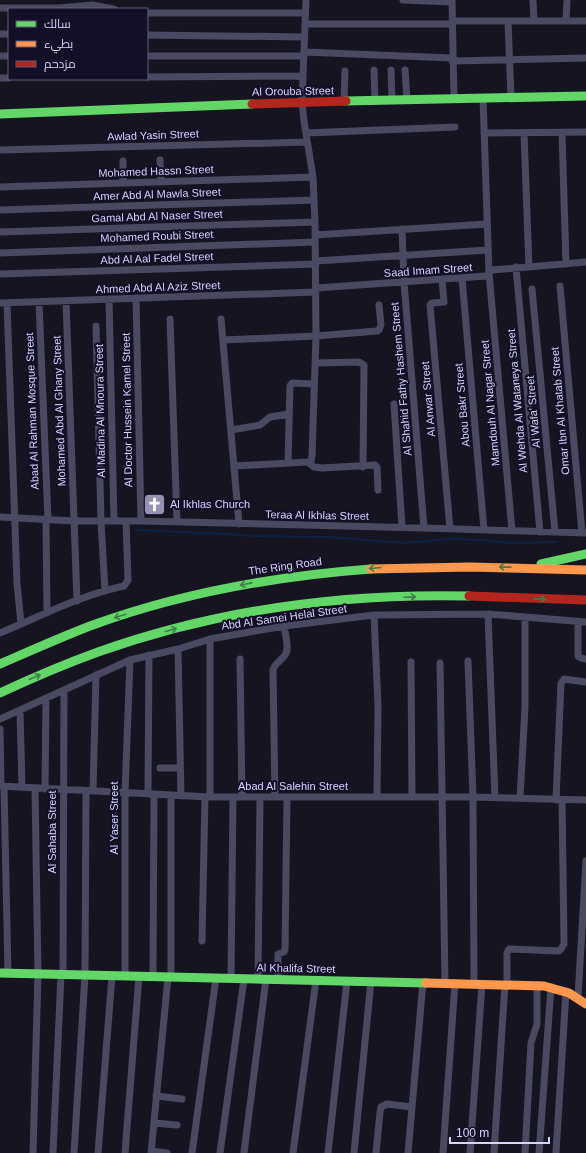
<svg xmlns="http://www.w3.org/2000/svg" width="586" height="1153" viewBox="0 0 586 1153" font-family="Helvetica,Cairo,sans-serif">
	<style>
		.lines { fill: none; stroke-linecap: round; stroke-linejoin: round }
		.stream { stroke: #0d2144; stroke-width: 2 }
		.street { stroke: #4a4962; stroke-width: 7 }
		.fast { stroke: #63d668; stroke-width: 9 }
		.slow { stroke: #ff974d; stroke-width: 9 }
		.jam { stroke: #b3261e; stroke-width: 9 }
		.oneway { stroke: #3f7c4a }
		.labels { text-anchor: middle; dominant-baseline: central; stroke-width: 4; stroke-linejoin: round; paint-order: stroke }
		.street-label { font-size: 11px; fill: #d9d4ff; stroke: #130f26 }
		.poi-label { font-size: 11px; fill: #d9d4ff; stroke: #130f26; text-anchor: start }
	</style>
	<rect width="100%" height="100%" fill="#161421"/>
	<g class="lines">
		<path class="stream" d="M 136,530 L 226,534 L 257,536 L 329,537 L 405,543 L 448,539 L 482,540 L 511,543 L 557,542"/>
		<path class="street" d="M 403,0 L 452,2
			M 452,0 L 454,99
			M 533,0 L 534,21
			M 0,8 L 59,8 L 92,5 L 114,9
			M 147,13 L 305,13
			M 452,21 L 586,21
			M 508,21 L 511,97
			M 566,21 L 567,0
			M 305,24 L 452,24
			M 0,34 L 9,34
			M 147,35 L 304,37
			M 304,52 L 452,58
			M 0,56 L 9,56
			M 147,56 L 304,56
			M 452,61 L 586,58
			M 374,70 L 375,101
			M 391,70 L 392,100
			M 405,70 L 407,100
			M 147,77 L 303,76
			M 0,78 L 9,78
			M 483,98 L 489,273 L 512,531
			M 344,102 L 345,71
			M 306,133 L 455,127
			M 484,133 L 586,132
			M 524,133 L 529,267
			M 562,133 L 566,264
			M 0,150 L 307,142
			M 160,160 L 161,182
			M 123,161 L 123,183
			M 0,187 L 313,177
			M 0,210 L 314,200
			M 402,229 L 404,282 L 424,528
			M 0,232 L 315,222
			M 315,235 L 487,224
			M 0,253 L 315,242
			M 316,261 L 488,250
			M 516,267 L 540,532
			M 0,274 L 316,264
			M 462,278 L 484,530
			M 442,280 L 444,302 L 432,303 L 430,305 L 450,529
			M 560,286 L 582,533
			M 316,288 L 486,276 L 492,270 L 586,262
			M 532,289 L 555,532
			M 136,298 L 141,521
			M 109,299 L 114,521
			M 66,301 L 77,601
			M 39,302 L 48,520
			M 0,303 L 316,292
			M 7,303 L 17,583 L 21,624
			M 170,319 L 177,522
			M 221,319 L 239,524
			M 96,326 L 101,521 L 105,591
			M 223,340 L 316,336 L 377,331 L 379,330 L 381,325 L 379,305
			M 316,363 L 359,362 L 364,365 L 363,467
			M 394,404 L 402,527
			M 231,430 L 260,425 L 270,417 L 289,414
			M 308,462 L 314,467 L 322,468 L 375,465 L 377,467 L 378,490
			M 288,463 L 290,386 L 292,383 L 314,384
			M 234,466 L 308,462 L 311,461 L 312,456 L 316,336 L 315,222 L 313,177 L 304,121 L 302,102 L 306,0
			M 0,517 L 74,521 L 141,521 L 424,528 L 586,533
			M 46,520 L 47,613
			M 488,614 L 495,798
			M 374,615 L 378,706 L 377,797
			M 578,621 L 578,656 L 581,658 L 586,659
			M 0,633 C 41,616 81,595 124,586 L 128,580 L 126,521
			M 210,639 L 210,797
			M 178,649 L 181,796
			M 240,659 L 242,797
			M 468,661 L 473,797 L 474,984
			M 411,662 L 412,797
			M 440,663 L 445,983
			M 20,710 L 22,787
			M 0,719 L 130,660 L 178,649 L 210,639 L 284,626 L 374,615 L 488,614 L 586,622
			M 0,729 L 1,786
			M 160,768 L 180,768
			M 0,786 L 210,797 L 473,797 L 586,800
			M 4,786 L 8,974
			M 45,789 L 46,698
			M 93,791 L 96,675
			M 148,794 L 149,655
			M 275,797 L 273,670 C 275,663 281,661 285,655 C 290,649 285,634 284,626
			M 520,798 L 525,707 L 525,618
			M 556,800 L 561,683 L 564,679 L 586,682
			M 202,941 L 205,797
			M 63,975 L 64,690
			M 125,976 L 125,793 L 130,660
			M 153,977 L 154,794
			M 171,977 L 171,795
			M 231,978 L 233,797
			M 258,979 L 260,797
			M 278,979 L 278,954 L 284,952 L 285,950 L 287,797
			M 507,984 L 507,953 L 509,949 L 559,951 L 561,949 L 564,944 L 562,800
			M 578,997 L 586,861
			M 156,1096 L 182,1099
			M 154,1123 L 177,1125
			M 151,1151 L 167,1153
			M 33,1153 L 38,974 L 35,788
			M 53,1153 L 61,975
			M 74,1153 L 85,975 L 86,791
			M 98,1153 L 112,976
			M 125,1153 L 139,976
			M 151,1153 L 168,977
			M 192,1153 L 216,978
			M 220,1153 L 244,979
			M 244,1153 L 266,979
			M 293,1153 L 316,980
			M 328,1153 L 347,981
			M 354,1153 L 371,981
			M 376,1153 L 380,1112 L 381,1107 L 387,1104 L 412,1107
			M 408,1153 L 423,982
			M 443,1153 L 455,983
			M 470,1153 L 482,984
			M 494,1153 L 505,984
			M 525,1153 L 531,1043 L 537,1024 L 537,985
			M 539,1153 L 551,987
			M 556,1153 L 566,991"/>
		<path class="fast" d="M 346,101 L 586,96
			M 0,114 L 252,104
			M 541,564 L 586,554
			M 0,664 C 30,651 59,638 90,626 C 180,593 276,576 371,569
			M 0,693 C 32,678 65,664 98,652 C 216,610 344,593 469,596
			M 0,973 L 426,983"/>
		<path class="slow" d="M 371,569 L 470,567 L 586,570
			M 426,983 L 544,986 L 569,993 L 586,1004"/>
		<path class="jam" d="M 252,104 L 346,101
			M 469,596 L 586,600"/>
	</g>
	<defs><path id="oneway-shaft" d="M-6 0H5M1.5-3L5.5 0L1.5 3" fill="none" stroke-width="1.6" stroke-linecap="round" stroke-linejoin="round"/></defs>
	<g class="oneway">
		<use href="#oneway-shaft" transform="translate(505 567) rotate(-179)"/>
		<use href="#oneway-shaft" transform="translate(375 568) rotate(175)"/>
		<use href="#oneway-shaft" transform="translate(246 584) rotate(169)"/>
		<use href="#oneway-shaft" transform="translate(410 597) rotate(-2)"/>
		<use href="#oneway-shaft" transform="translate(540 599) rotate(2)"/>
		<use href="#oneway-shaft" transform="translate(120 616) rotate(162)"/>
		<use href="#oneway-shaft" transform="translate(171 630) rotate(-15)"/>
		<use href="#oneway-shaft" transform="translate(35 677) rotate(-23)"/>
	</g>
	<defs>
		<symbol id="church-square" viewBox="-11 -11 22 22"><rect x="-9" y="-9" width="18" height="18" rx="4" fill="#9591b1" stroke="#130f26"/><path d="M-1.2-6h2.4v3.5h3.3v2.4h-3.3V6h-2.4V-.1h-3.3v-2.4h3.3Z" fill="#fff"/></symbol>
	</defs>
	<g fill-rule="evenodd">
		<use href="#church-square" x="142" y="492" width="25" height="25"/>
	</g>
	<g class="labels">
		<g class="street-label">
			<text transform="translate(293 91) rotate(-1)">Al Orouba Street</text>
			<text transform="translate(153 135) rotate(-2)">Awlad Yasin Street</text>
			<text transform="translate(156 171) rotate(-2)">Mohamed Hassn Street</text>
			<text transform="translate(157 194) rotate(-2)">Amer Abd Al Mawla Street</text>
			<text transform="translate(157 216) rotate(-2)">Gamal Abd Al Naser Street</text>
			<text transform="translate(157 236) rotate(-2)">Mohamed Roubi Street</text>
			<text transform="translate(157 258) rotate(-2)">Abd Al Aal Fadel Street</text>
			<text transform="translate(428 270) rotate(-4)">Saad Imam Street</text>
			<text transform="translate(158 287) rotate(-2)">Ahmed Abd Al Aziz Street</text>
			<text transform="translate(401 379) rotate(-95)">Al Shahid Fathy Hashem Street</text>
			<text transform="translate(428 399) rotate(-95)">Al Anwar Street</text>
			<text transform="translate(517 401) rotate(-95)">Al Wehda Al Wataneya Street</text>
			<text transform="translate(490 403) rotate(-95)">Mamdouh Al Nagar Street</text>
			<text transform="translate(462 405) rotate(-95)">Abou Bakr Street</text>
			<text transform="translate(127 410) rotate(-91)">Al Doctor Hussein Kamel Street</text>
			<text transform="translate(32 411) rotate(-92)">Abad Al Rahman Mosque Street</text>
			<text transform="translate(59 411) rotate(-92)">Mohamed Abd Al Ghany Street</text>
			<text transform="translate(100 411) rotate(-91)">Al Madina Al Mnoura Street</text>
			<text transform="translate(560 411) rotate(-95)">Omar Ibn Al Khatab Street</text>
			<text transform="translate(533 412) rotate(-95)">Al Wafa' Street</text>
			<text transform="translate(317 515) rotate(1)">Teraa Al Ikhlas Street</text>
			<text transform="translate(285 566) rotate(-8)">The Ring Road</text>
			<text transform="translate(284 617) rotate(-8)">Abd Al Samei Helal Street</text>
			<text x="293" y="786">Abad Al Salehin Street</text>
			<text transform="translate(114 818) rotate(-90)">Al Yaser Street</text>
			<text transform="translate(52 832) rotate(-90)">Al Sahaba Street</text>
			<text transform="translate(296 968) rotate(1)">Al Khalifa Street</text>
		</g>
		<g class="poi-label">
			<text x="170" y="504">Al Ikhlas Church</text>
		</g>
	</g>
	<rect x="8" y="8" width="140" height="72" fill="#130f26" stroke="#625e7d"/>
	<rect x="16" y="21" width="20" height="6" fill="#63d668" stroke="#625e7d"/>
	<text x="44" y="28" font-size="12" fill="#d9d4ff">سالك</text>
	<rect x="16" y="41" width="20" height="6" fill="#ff974d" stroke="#625e7d"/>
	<text x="44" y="48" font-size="12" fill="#d9d4ff">بطيء</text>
	<rect x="16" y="61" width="20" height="6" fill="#b3261e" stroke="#625e7d"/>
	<text x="44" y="68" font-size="12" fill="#d9d4ff">مزدحم</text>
	<path d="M450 1137v6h99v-6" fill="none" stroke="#d9d4ff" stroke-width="2"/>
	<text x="456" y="1137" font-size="12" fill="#d9d4ff" stroke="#130f26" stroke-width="3" paint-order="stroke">100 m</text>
</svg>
